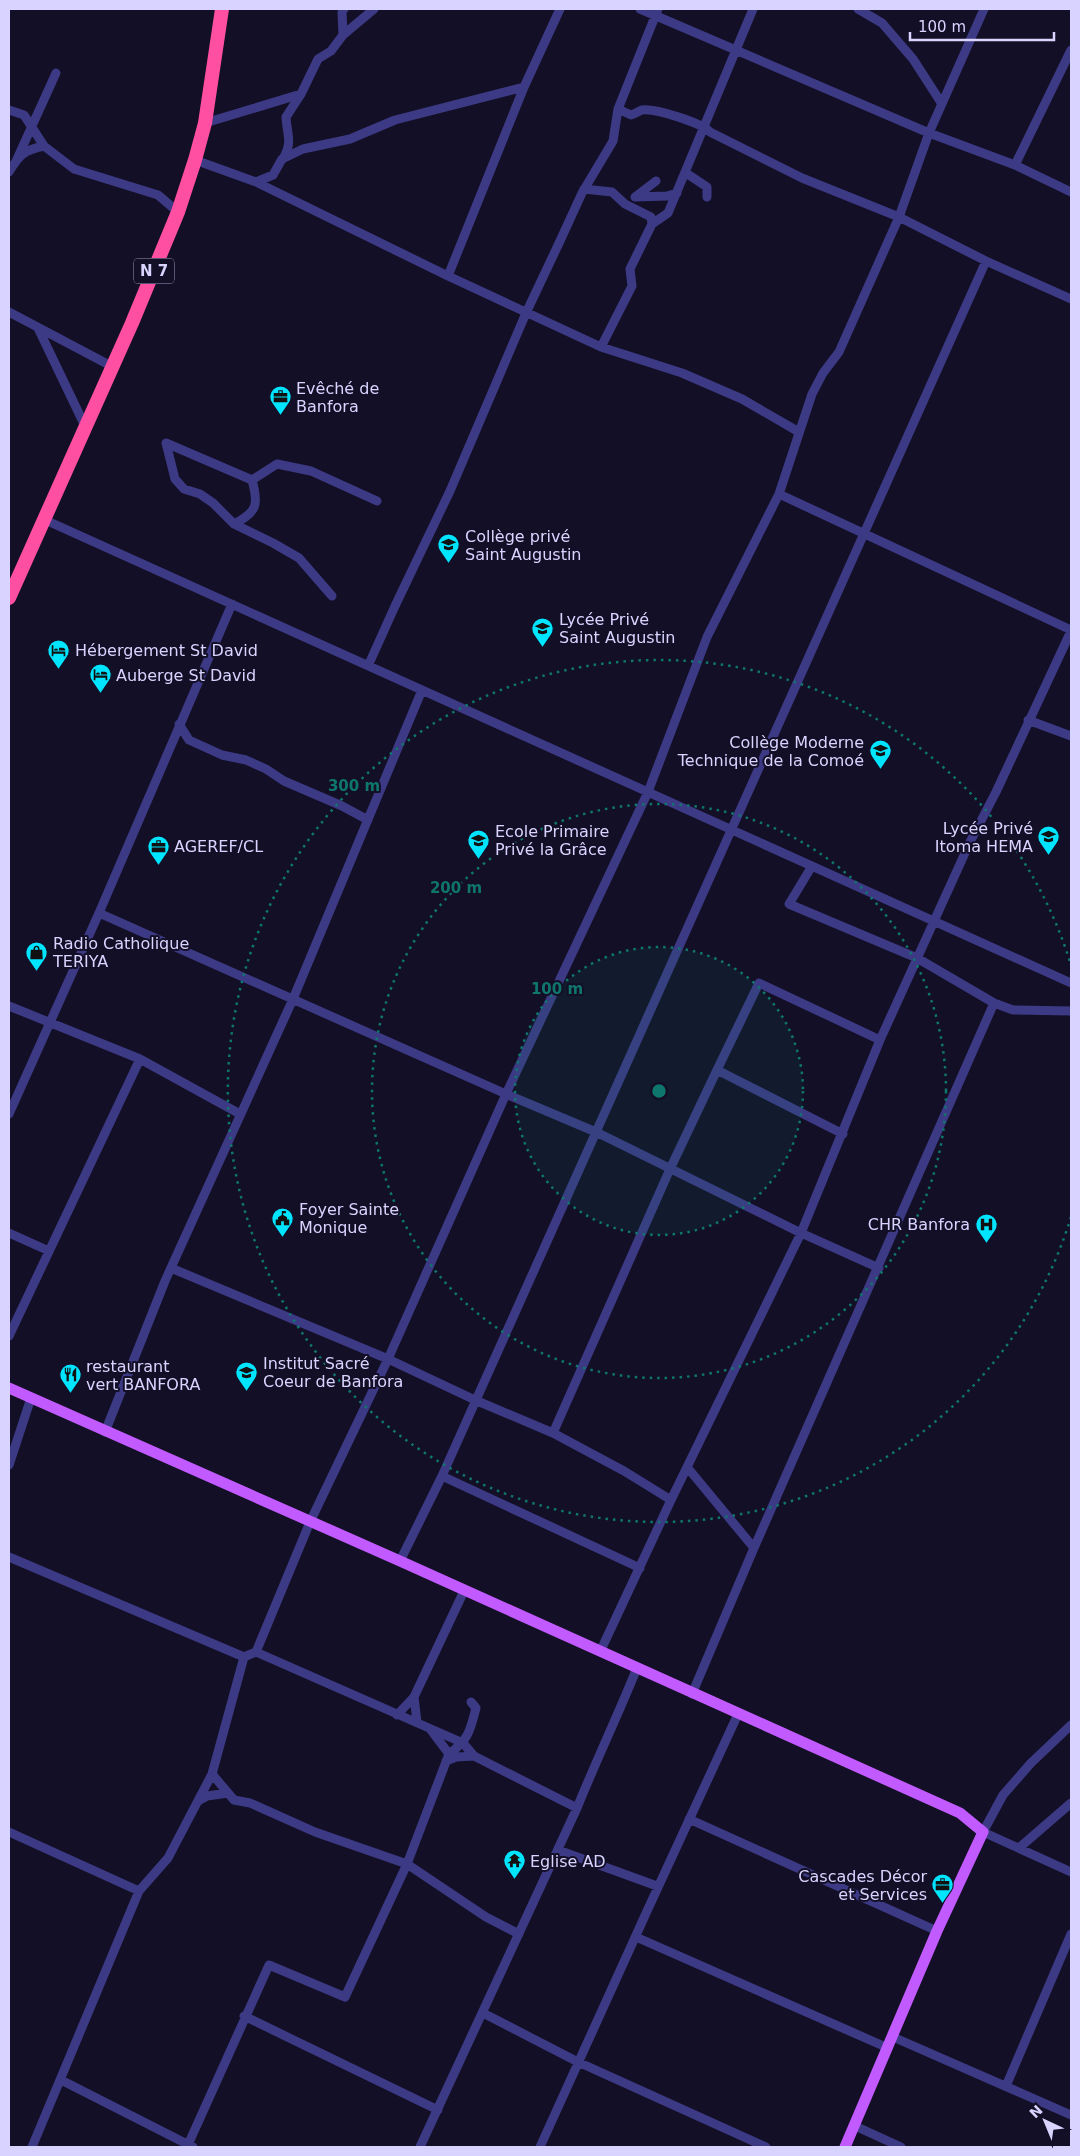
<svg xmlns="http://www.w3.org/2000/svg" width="1080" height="2156" viewBox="0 0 1080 2156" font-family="'DejaVu Sans',sans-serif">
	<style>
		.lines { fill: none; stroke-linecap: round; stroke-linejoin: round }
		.minor { stroke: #3d3a85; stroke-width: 9 }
		.major { stroke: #c25bff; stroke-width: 11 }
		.highway { stroke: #ff4fa3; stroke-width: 14 }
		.ring { fill: none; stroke: #0f766e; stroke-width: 2.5; stroke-dasharray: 2.5 5 }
		.labels { text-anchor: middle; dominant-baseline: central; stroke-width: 4; stroke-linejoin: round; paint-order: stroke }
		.shield { fill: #130f26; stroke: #9e99be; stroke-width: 1 }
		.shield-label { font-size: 15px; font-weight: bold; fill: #d9d4ff }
		.poi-label { font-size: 16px; fill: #d9d4ff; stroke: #130f26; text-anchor: start }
		.centre { fill: #0f766e; stroke: #130f26; stroke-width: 2.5 }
		.ring-label { font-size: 15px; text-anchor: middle; font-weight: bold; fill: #0f766e; stroke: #130f26; stroke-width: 4; stroke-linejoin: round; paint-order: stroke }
	</style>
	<rect width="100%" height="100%" fill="#130f26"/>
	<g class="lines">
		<path class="minor" d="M 640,9 L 929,133 L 1015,165 L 1071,192
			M 858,9 L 882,23 L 913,59 L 942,104
			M 343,35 L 342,12 L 344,9
			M 618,109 L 631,115 C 635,114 639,111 642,110 C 655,108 702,123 710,132 L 802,178 L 899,217 L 986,261 L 1071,299
			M 9,110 L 24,115 L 44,146 L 74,169 L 158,195 L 178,212
			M 205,123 L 301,94
			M 17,159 L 56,73
			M 283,159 C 293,141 287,136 286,117 L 301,94 L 318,59 L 331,51 L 343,35 L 374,9
			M 195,160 L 256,182 L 448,276 L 601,347 L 682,373 L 742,399 L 799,432
			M 1015,165 L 1071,50
			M 9,172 C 19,155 24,150 44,146
			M 686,173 L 707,187 L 707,197
			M 256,182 L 273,175 L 282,159 L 303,149 L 350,139 L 395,120 L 524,87
			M 584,189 L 612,192 L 625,204 L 651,217 L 652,224
			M 635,197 L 667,196 L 677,193
			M 635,197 L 656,181
			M 448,276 L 524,87 L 560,9
			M 9,312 L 113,367
			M 38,328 L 85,426
			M 601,347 L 632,286 L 630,269 L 652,224 L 668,213 L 753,9
			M 166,443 L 252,480 C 259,505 257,512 234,524 L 213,503 L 200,494 L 184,489 L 175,479 Z
			M 252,480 L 277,464 L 311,471 L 377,501
			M 779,494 L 1071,630
			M 43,519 L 1071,983
			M 234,524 L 273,543 L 299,558 L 332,596
			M 368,666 L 395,606 L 450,491 L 526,313 L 560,241 L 582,193 L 613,141 L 618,109 L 658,9
			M 1028,720 L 1071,736
			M 179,724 L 189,740 L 222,755 L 246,760 L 266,769 L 284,781 L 342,806 L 368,820
			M 812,866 L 789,904 L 917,958 L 994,1003 L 1013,1010 L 1071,1011
			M 99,913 L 506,1094 L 596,1132 L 801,1233 L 879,1268
			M 9,1006 L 140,1059 L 240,1114
			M 9,1114 L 99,913 L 232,604
			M 843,1134 L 717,1070 L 759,983 L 880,1040
			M 9,1233 L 49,1251
			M 171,1268 L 388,1359 L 475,1400 L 553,1433 L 624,1471 L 671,1500
			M 9,1336 L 140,1059
			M 105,1432 L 165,1281 L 293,999 L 422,690
			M 553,1433 L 670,1169 L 717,1070
			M 9,1465 L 31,1398
			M 687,1467 L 754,1548
			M 442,1476 L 640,1568
			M 9,1557 L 244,1657
			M 400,1561 L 442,1476 L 986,261
			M 256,1652 L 463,1743 L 474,1756 L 577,1808
			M 600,1652 L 671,1500 L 801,1233 L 880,1040 L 970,842 L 996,792 L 1071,631
			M 692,1694 L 754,1548 L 994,1003
			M 397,1715 L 414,1697
			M 417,1722 L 414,1697 L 464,1591
			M 1071,1725 L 1031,1763 L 1003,1795 L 983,1832 L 1071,1872
			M 431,1730 L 449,1754
			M 446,1761 L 456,1757 L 474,1756
			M 212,1774 L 234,1800 L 250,1803 L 315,1832 L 407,1864 L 486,1917 L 519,1934
			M 198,1801 L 207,1796 L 228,1793
			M 689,1819 L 937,1931
			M 9,1832 L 139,1891
			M 1019,1848 L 1071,1803
			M 558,1850 L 657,1886
			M 636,1937 L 888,2048
			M 483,2013 L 578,2062 L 766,2147
			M 244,2016 L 438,2110
			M 893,2037 L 1071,2115
			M 61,2080 L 193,2147
			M 1006,2086 L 1071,1934
			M 855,2126 L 901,2147
			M 32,2147 L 139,1891 L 168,1858 L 212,1774 L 244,1657 L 256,1652 L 310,1522 L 388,1359 L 506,1094 L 648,792 L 707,637 L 779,494 L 812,394 L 823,373 L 839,352 L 899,217 L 929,133 L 984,9
			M 187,2147 L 269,1965 L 345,1997 L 407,1864 L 449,1754 C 469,1739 470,1731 476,1708 L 471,1702
			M 420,2147 L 577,1808 C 596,1761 618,1715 637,1668
			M 540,2147 C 605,2002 671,1858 738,1714"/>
		<path class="major" d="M 9,1388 L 400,1561 L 960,1813 L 983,1832 L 937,1931 L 845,2147"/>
		<path class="highway" d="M 9,598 L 132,323 L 178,212 L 195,160 L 205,123 L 222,9"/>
	</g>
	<circle cx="659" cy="1091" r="144" fill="#0f766e" fill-opacity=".12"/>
	<g class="ring">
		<circle cx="659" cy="1091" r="144"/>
		<circle cx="659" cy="1091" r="287"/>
		<path d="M1071 1217A431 431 0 1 1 1071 965"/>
	</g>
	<defs>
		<symbol id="office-pin" viewBox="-11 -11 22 30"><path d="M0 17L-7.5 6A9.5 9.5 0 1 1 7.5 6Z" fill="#00e5ff" stroke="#130f26"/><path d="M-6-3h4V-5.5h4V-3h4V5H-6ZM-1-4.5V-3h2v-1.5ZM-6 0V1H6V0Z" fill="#111"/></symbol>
		<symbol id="school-pin" viewBox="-11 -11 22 30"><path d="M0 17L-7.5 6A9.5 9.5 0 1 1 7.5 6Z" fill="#00e5ff" stroke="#130f26"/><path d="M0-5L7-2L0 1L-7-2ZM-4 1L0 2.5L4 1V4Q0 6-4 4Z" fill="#111"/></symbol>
		<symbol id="hotel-pin" viewBox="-11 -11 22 30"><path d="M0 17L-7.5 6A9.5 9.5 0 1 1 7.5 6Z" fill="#00e5ff" stroke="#130f26"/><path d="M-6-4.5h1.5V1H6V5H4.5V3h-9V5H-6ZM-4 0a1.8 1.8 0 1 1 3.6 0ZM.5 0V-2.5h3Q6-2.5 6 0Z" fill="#111"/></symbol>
		<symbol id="shop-pin" viewBox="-11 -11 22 30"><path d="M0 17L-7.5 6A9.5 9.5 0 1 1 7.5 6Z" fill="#00e5ff" stroke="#130f26"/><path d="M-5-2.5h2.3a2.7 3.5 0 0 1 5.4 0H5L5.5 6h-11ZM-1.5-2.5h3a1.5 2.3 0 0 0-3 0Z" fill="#111"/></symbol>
		<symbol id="civic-pin" viewBox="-11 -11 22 30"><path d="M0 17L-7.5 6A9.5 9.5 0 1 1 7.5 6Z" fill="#00e5ff" stroke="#130f26"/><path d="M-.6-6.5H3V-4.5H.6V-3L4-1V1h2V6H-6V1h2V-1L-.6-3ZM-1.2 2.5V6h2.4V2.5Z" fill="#111"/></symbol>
		<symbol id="hospital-pin" viewBox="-11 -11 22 30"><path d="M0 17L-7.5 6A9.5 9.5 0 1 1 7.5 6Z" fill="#00e5ff" stroke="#130f26"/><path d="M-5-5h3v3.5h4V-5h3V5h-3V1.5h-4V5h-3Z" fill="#111"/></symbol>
		<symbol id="restaurant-pin" viewBox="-11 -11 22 30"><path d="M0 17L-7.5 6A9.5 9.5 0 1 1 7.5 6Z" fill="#00e5ff" stroke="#130f26"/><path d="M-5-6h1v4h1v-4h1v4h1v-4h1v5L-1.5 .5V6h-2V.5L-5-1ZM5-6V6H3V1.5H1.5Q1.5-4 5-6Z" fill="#111"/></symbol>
		<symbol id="temple-pin" viewBox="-11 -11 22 30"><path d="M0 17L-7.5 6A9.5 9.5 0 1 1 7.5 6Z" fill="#00e5ff" stroke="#130f26"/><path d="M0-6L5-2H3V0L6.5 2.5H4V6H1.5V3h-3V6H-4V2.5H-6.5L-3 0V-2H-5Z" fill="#111"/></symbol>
	</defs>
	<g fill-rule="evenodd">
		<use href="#office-pin" x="268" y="384" width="25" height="34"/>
		<use href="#school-pin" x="436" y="532" width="25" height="34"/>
		<use href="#school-pin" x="530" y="616" width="25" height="34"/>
		<use href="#hotel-pin" x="46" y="638" width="25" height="34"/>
		<use href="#hotel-pin" x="88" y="662" width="25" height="34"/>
		<use href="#school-pin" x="868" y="738" width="25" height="34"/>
		<use href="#school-pin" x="1036" y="824" width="25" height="34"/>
		<use href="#school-pin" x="466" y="828" width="25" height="34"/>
		<use href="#office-pin" x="146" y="834" width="25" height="34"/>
		<use href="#shop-pin" x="24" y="940" width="25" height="34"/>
		<use href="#civic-pin" x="270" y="1206" width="25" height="34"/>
		<use href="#hospital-pin" x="974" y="1212" width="25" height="34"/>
		<use href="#school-pin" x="234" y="1360" width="25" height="34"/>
		<use href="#restaurant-pin" x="58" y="1362" width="25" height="34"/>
		<use href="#temple-pin" x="502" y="1848" width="25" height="34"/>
		<use href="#office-pin" x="930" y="1872" width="25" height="34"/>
	</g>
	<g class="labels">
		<rect class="shield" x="134" y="258.5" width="40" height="25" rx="4"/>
		<g class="shield-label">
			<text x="154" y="271">N 7</text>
		</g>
		<g class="poi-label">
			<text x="296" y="388">Evêché de<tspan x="296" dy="18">Banfora</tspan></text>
			<text x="465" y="536">Collège privé<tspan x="465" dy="18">Saint Augustin</tspan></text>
			<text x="559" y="619">Lycée Privé<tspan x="559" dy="18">Saint Augustin</tspan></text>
			<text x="75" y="650">Hébergement St David</text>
			<text x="116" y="675">Auberge St David</text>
			<text x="864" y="742" text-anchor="end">Collège Moderne<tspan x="864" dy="18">Technique de la Comoé</tspan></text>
			<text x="1033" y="828" text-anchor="end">Lycée Privé<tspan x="1033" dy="18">Itoma HEMA</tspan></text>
			<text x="495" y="831">Ecole Primaire<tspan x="495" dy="18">Privé la Grâce</tspan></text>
			<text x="174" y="846">AGEREF/CL</text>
			<text x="53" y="943">Radio Catholique<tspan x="53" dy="18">TERIYA</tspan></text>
			<text x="299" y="1209">Foyer Sainte<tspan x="299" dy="18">Monique</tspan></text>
			<text x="970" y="1224" text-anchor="end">CHR Banfora</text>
			<text x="263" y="1363">Institut Sacré<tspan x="263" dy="18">Coeur de Banfora</tspan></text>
			<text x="86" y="1366">restaurant<tspan x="86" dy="18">vert BANFORA</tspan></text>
			<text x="530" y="1861">Eglise AD</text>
			<text x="927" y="1876" text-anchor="end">Cascades Décor<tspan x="927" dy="18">et Services</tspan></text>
		</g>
	</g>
	<circle cx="659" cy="1091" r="8" class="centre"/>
	<g class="ring-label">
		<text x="354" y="791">300 m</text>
		<text x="456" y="893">200 m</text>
		<text x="557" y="994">100 m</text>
	</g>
	<rect width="1080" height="2156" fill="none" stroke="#d9d4ff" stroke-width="20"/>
	<g transform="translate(1045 2121) rotate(316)" stroke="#130f26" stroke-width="4" paint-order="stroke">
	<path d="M0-4L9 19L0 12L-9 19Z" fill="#d9d4ff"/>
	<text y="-8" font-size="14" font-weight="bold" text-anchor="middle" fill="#d9d4ff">N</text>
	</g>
	<path d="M910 32v8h144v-8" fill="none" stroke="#d9d4ff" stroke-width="2.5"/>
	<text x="918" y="32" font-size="15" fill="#d9d4ff" stroke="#130f26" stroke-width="4" paint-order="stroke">100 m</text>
</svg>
